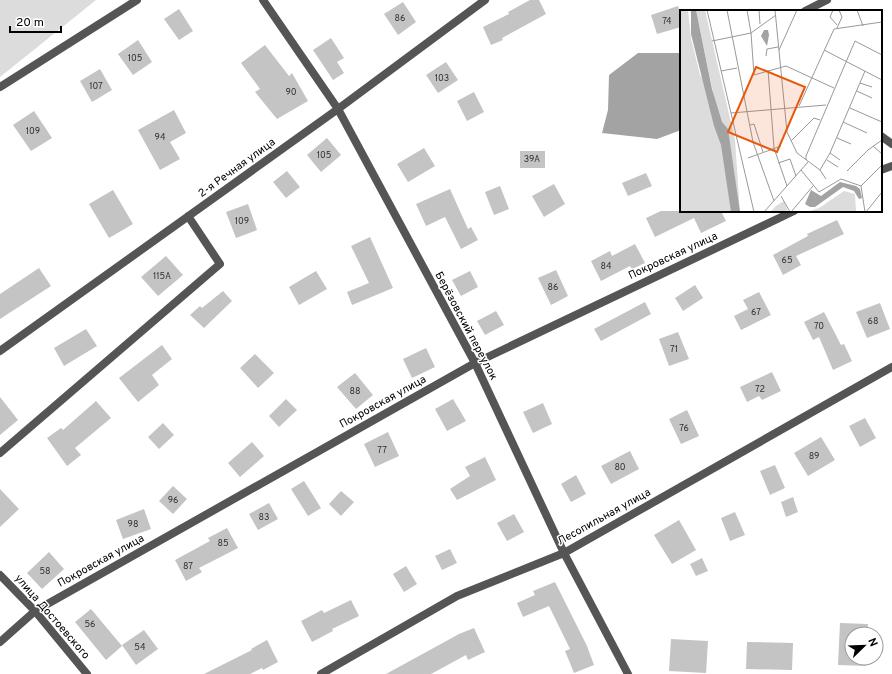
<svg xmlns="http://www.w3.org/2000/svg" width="892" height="674" viewBox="0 0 892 674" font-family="Overpass,sans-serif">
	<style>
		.green { fill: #dcdcdc }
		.water { fill: #a3a3a3 }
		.building { fill: #c4c4c4 }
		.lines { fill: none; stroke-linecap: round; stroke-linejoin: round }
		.minor { stroke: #555; stroke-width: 8 }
		.labels { text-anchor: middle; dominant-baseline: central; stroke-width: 3; stroke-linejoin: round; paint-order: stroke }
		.number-label { font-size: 9px; fill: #313131 }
		.street-label { font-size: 11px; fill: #000; stroke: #fff }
		.inset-road { fill: none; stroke: #999; stroke-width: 1 }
		.view { fill: #e8590c; fill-opacity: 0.15; stroke: #e8590c; stroke-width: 2 }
		.inset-edge { fill: none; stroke: #000; stroke-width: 2 }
	</style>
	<rect width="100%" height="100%" fill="#fff"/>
	<path class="green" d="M 0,0 L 96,0 L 0,77 Z"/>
	<path class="water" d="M 638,53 L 681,53 L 681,130 L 657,139 L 602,133 L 608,110 L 609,75 Z"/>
	<path class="building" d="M 530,0 L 539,0 L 546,14 L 502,38 L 503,40 L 491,45 L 483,27 L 509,14 L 508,12 Z
		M 403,2 L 416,22 L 398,35 L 384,14 Z
		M 678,6 L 681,15 L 681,27 L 657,34 L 651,15 Z
		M 179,9 L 193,31 L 179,40 L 164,19 Z
		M 331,38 L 344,58 L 337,62 L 344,73 L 333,80 L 313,50 Z
		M 138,40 L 152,62 L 133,75 L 118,54 Z
		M 265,45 L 289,76 L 292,73 L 308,101 L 277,119 L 255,92 L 260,89 L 241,63 Z
		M 446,62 L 458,80 L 438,93 L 426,75 Z
		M 100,69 L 112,90 L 92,102 L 80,81 Z
		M 474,92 L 484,112 L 467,121 L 457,101 Z
		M 174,110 L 186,133 L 170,142 L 180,159 L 160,170 L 138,130 Z
		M 34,111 L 52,138 L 31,151 L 13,125 Z
		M 327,138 L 341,155 L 321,172 L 307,155 Z
		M 424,148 L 435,166 L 408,182 L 397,164 Z
		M 520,151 L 545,151 L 545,168 L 520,168 Z
		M 287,171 L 300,187 L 286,198 L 273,182 Z
		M 646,173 L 652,186 L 628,196 L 622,183 Z
		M 554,184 L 565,204 L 544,217 L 532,196 Z
		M 500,186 L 509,209 L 494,215 L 485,192 Z
		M 450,189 L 468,229 L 471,227 L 478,240 L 461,249 L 445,217 L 426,226 L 416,204 Z
		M 113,190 L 133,224 L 109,238 L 89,204 Z
		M 248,204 L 257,230 L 236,238 L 226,212 Z
		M 661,211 L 721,211 L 726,221 L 701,233 L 694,218 L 655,237 L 646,218 Z
		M 837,220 L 844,234 L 796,256 L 801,265 L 783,275 L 773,255 L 808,236 L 807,234 Z
		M 370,237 L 393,288 L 352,305 L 347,292 L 369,283 L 351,246 Z
		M 635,244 L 645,263 L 632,269 L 630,266 L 601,281 L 591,261 L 610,251 L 612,256 Z
		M 166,256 L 183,275 L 158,296 L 141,277 Z
		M 39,268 L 51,286 L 0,319 L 0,294 Z
		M 556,270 L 568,296 L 551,305 L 538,278 Z
		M 316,271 L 327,289 L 299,305 L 289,287 Z
		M 470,271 L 478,287 L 461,296 L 452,280 Z
		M 695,285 L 703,298 L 683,311 L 675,298 Z
		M 223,291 L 232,301 L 204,328 L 190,315 L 200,306 L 202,308 Z
		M 759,292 L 771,315 L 741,330 L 734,316 L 748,309 L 743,300 Z
		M 645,302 L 651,314 L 601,341 L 594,329 Z
		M 880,303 L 890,329 L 867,338 L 856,312 Z
		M 496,311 L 504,325 L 485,335 L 477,321 Z
		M 824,312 L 841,345 L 844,344 L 852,361 L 833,370 L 819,337 L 813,340 L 804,322 Z
		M 86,329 L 97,346 L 64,366 L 54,348 Z
		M 678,332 L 689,359 L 669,366 L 659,339 Z
		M 162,345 L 172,359 L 152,375 L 159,385 L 138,402 L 119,378 Z
		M 426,348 L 435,367 L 412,378 L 403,359 Z
		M 255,354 L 274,373 L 258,388 L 240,368 Z
		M 772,372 L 781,391 L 762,400 L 759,396 L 747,402 L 740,387 Z
		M 355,373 L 373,395 L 356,409 L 337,387 Z
		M 0,397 L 18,420 L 0,435 Z
		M 286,399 L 297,410 L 279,427 L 269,416 Z
		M 453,399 L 466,421 L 447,431 L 435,409 Z
		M 96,401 L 111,418 L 75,448 L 81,455 L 67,466 L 47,438 L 61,428 L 63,430 Z
		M 543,403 L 552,424 L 533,433 L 523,412 Z
		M 687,410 L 699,436 L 681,444 L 669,419 Z
		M 865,418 L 876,438 L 860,447 L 849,426 Z
		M 163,423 L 174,435 L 159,449 L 148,437 Z
		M 388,432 L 399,456 L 375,467 L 364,444 Z
		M 821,437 L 835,460 L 808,476 L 794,453 Z
		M 252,442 L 264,456 L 240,477 L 228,463 Z
		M 630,451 L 639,469 L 611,484 L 601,466 Z
		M 485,457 L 496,480 L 457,500 L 450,489 L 470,476 L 465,467 Z
		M 775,465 L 785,488 L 770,495 L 760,471 Z
		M 576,475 L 586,494 L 571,502 L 561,484 Z
		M 304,481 L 321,508 L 308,516 L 291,489 Z
		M 173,486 L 187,499 L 173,514 L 159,501 Z
		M 0,489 L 19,509 L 0,527 Z
		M 341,491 L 354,502 L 341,516 L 329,504 Z
		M 793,497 L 798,512 L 786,517 L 781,502 Z
		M 269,503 L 278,519 L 258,530 L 249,514 Z
		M 144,509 L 151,529 L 123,539 L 116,520 Z
		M 735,512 L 745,535 L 730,541 L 721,518 Z
		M 514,514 L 524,532 L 507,541 L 497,523 Z
		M 679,520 L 696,550 L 672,564 L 654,535 Z
		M 227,528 L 238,548 L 199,568 L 202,572 L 186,581 L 175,560 L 210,541 L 208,538 Z
		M 450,549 L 457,563 L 442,570 L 435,556 Z
		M 49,552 L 64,569 L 42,589 L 27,573 Z
		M 702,558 L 708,571 L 696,576 L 690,564 Z
		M 406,566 L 417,584 L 404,592 L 393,574 Z
		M 555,582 L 587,646 L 594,665 L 574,673 L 565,651 L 570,649 L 549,606 L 523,617 L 517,603 L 535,595 L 533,591 Z
		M 351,600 L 359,616 L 332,629 L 333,631 L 312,642 L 301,621 L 322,610 L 324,613 Z
		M 91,609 L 122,646 L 106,660 L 75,622 Z
		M 840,623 L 868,624 L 867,634 L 852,634 L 852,658 L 866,658 L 866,666 L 838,665 Z
		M 474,628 L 485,652 L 468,660 L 466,655 L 431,674 L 386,674 L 459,634 Z
		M 144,630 L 158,649 L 136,665 L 122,645 Z
		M 671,639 L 708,641 L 706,673 L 669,671 Z
		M 267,640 L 278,662 L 263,670 L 262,668 L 250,674 L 204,674 L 252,650 L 251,649 Z
		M 747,642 L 793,643 L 792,670 L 746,669 Z"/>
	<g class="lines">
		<path class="minor" d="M 263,0 L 338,109 L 475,363 L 564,553 L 628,674
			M 805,11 L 827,0
			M 0,87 L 137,0
			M 881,136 L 892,144
			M 881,170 L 892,166
			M 0,351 L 338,109 L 485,0
			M 0,453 L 220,264 L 188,216
			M 0,575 L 35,611 L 87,674
			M 0,642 L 35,611 L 475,363 L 794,211
			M 321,674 L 457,596 L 564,553 L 892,367"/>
	</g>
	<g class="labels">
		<g class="number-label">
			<text x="400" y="18">86</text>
			<text x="667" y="21">74</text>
			<text x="135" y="58">105</text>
			<text x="442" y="78">103</text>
			<text x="96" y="86">107</text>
			<text x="291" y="92">90</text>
			<text x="33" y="131">109</text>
			<text x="160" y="137">94</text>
			<text x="324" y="155">105</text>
			<text x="532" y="159">39А</text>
			<text x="242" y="221">109</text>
			<text x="787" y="260">65</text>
			<text x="606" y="266">84</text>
			<text x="162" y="276">115А</text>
			<text x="553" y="287">86</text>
			<text x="756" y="312">67</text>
			<text x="873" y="321">68</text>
			<text x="819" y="326">70</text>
			<text x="674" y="349">71</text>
			<text x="760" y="389">72</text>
			<text x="355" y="391">88</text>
			<text x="684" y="428">76</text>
			<text x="382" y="450">77</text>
			<text x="814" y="456">89</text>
			<text x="620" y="467">80</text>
			<text x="173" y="500">96</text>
			<text x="264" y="517">83</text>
			<text x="133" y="524">98</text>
			<text x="223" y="543">85</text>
			<text x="188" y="566">87</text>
			<text x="45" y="571">58</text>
			<text x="90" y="624">56</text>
			<text x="140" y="647">54</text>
		</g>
		<g class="street-label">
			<text transform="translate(237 168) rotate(-36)">2-я Речная улица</text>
			<text transform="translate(673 256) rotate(-25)">Покровская улица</text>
			<text transform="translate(466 326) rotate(62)">Берёзовский переулок</text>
			<text transform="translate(383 402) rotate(-29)">Покровская улица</text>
			<text transform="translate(604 517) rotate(-29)">Лесопильная улица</text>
			<text transform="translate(101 561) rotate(-29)">Покровская улица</text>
			<text transform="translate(52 617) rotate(49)">улица Достоевского</text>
		</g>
	</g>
	<g transform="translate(680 10)">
		<rect width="202" height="202" fill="#fff"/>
		<path d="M 0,0 L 8,0 L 11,28 L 20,65 L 34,87 L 16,0 L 25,0 L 55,130 L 60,202 L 0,202 ZM 164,181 L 175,184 L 176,202 L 127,202 L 139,198 ZM 104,191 L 108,202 L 90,202 L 96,196 Z" fill="#dcdcdc"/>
		<path d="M 11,0 L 16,0 L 32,79 L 42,112 L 48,119 L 60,202 L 51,202 L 41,135 L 34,116 L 11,24 ZM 84,20 L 88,20 L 89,25 L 87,36 L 81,26 ZM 160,172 L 176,176 L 180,179 L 182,188 L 179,189 L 174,181 L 163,177 L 135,197 L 130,197 L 125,194 L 131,180 L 141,186 Z" fill="#a3a3a3"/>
		<path class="inset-road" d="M 27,0 L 74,202M 47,0 L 73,132 L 94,191M 67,0 L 71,23 L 74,65 L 106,56 L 154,78M 79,0 L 80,14M 95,0 L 107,122 L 117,143 L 140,160 L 146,169M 153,0 L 150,7 L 157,15M 177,0 L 183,16M 157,18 L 162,7 L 159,0M 32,31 L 71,23 L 96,5M 99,40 L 117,0M 144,40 L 202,70M 86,46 L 87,39 L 98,37M 88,60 L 94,138 L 107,176M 41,61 L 57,58M 180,73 L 192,77M 177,81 L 192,88M 119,96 L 154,19 L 202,12M 170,98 L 202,112M 51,103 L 146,95M 163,112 L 187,123M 70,115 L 74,114 L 83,142M 157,128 L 171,134M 111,131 L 134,108 L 140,110M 193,136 L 202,144M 150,143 L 160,150M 68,148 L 101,136M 126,150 L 126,146 L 175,31 L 202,45M 147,150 L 158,157M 98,153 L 110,149 L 116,166M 121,160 L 139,182 L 161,169 L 181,176 L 185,202M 140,160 L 150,143 L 185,61M 167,161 L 188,140 L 202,130M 181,176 L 202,155M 101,186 L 110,202M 84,202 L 128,152M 111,202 L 133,176M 186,202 L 202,182"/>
		<path class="view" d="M 76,57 L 125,77 L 97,142 L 48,122 Z"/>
		<rect width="202" height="202" class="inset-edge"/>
	</g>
	<g transform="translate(864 646) rotate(67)"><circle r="19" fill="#ffffff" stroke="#999999"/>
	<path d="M0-3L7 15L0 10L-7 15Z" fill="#000000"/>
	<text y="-6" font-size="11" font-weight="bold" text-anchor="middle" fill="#000000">N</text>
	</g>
	<path d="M10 26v6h51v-6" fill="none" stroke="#000000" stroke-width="2"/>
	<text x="16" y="26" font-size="12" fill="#000000" stroke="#ffffff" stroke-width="3" paint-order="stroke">20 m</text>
</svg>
